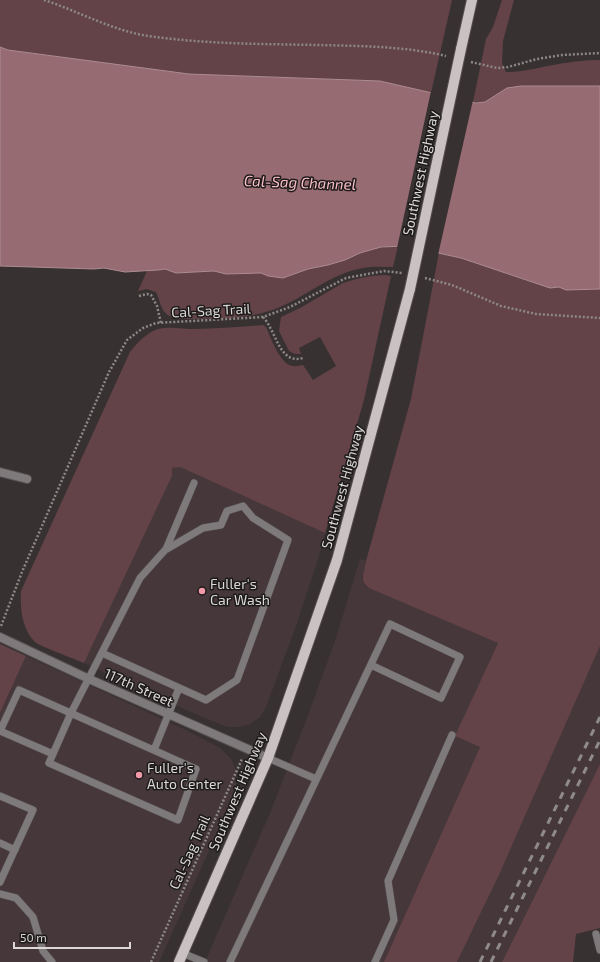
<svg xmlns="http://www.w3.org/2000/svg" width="600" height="962" viewBox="0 0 600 962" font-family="'Exo 2',sans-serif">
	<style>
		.built { fill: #46383a }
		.green { fill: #634348 }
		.water { fill: #976b72; stroke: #ac8c91 }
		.pier { fill: #383132 }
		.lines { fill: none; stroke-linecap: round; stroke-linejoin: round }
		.service-casing { stroke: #564f50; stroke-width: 8 }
		.minor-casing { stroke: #564f50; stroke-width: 10 }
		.primary-casing { stroke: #564f50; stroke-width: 12 }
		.path { stroke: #8d8888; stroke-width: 2.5; stroke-dasharray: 2 2; stroke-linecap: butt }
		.service { stroke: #7e7a7b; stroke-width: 7 }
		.minor { stroke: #7e7a7b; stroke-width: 8 }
		.primary { stroke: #c9c1c2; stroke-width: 10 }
		.rail { stroke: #908b8b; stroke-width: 3; stroke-dasharray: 7 7; stroke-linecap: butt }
		.primary-bridge-casing { stroke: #564f50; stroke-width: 12; stroke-linecap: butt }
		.primary-bridge { stroke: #c9c1c2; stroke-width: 10 }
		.poi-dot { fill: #f39aa9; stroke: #1d1a1a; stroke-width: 1.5 }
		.labels { text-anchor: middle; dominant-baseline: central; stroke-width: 3; stroke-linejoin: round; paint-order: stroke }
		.street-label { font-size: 14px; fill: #dcd8d8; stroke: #1d1a1a }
		.poi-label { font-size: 14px; fill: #dcd8d8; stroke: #1d1a1a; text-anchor: start }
		.water-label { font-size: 15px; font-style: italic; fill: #f9bec7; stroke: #1d1a1a }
	</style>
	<rect width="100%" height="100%" fill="#383132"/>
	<path class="built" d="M 180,467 L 325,533 L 317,562 L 296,626 L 266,707 L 260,717 L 250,724 L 239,727 L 228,727 L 202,717 L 84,663 L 172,476 L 172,468 Z
		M 360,559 L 366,561 L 362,579 L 365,586 L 371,589 L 498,643 L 456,736 L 480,747 L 384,962 L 205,962 L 270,813 L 307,718 L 335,641 Z
		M 600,646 L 600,764 L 502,962 L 457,962 L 499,875 Z
		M 26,656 L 186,730 L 220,748 L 231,759 L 235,768 L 236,785 L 233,797 L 159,962 L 0,962 L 0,713 Z"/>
	<path class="green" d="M 0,0 L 452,0 L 431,93 L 380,81 L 189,74 L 8,50 L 0,47 Z
		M 502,0 L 514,0 L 503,41 L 502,63 L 506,72 C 522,72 537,68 553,65 C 568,62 584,60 600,60 L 600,86 L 521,86 L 507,88 L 485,102 L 473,102 L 486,39 L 493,27 Z
		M 398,246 L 393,267 C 383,267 373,266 363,268 C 331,273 305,298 275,309 C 246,320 212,318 181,319 C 161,316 163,309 156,292 L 147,289 L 138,291 L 147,271 L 165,268 L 176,273 L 214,271 L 226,274 L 261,273 L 268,276 L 283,278 L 308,269 L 328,265 L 345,260 L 361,253 L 381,247 Z
		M 439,253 L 461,258 L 550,288 L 559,287 L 566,290 L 600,289 L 600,646 L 499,875 L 457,962 L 384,962 L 480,747 L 455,736 L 498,643 L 371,589 C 358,582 364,574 366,561 L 411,399 Z
		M 385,275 L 391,276 L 364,400 L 325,533 L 180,467 L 172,468 L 172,476 L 84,663 C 75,659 39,646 35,642 C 22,629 20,609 21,591 L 130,352 C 137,343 146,333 158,329 C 170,326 183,329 195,329 C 218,329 240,327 263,325 L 266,327 C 271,338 280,365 293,366 C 296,367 300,365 303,365 L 313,380 L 336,366 L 320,337 L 299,348 L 301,354 L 295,354 L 289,351 L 279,331 L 281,317 L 300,308 L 343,283 L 356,279 L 371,276 Z
		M 0,644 L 26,656 L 0,713 Z
		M 600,764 L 600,928 L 576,934 L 573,962 L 502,962 Z"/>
	<path class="water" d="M 0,47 L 8,50 L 189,74 L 380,81 L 476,103 L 485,102 L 507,88 L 521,86 L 600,86 L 600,289 L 566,290 L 559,287 L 550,288 L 461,258 L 406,246 L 381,247 L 360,253 L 345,260 L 328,265 L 308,269 L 283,278 L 268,276 L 261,273 L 226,274 L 214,271 L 176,273 L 165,269 L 158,270 L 125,272 L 104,268 L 94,269 L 0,266 Z"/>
	<path class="pier" d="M 431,91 L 473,100 L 438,255 L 405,248 L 397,248 Z"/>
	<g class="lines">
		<defs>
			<path id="service" d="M 102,653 L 206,700 L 237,680 L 288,540 L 253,518 L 243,506 L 227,511 L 221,525 L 203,528 L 167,549
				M 154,750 L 179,688
				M 53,754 L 0,731 L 19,690 L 196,769 L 178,820 L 49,763 L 71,713 L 140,578 L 166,549 L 194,483
				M 268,758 L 316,779
				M 0,796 L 33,810 L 0,882
				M 0,843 L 15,850
				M 0,894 L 16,898 L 33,917 L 43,951 L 52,962
				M 596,934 L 600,950
				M 182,953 L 204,962
				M 230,962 L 390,624 L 460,657 L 441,698 L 371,665
				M 375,962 L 394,920 L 388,881 L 452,735"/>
			<path id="minor" d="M 0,472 L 27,479
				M 0,637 L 89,679 L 268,758"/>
			<path id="primary" d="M 461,49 L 472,0
				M 179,962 L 268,758 L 337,560 L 410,289"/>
		</defs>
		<use href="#service" class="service-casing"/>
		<use href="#minor" class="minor-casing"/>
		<use href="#primary" class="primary-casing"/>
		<path class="path" d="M 44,0 C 81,12 116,33 156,37 C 209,44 263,44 317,45 C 360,46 404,46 446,56
			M 471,62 L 497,68 L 508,67 L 537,59 L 562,55 L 600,53
			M 425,278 L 452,285 L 501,306 L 536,314 L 600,318
			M 139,296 L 147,294 L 151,295 L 157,306 L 161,323
			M 263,317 C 277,332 279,365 303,358
			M 1,626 L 22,572 L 109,372 L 127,340 L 143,328 L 156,323 L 263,317 L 290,307 L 346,278 L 384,271 L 402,273
			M 151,962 L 242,759"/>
		<use href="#service" class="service"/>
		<use href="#minor" class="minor"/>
		<use href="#primary" class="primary"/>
		<path class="rail" d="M 480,962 L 600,717
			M 491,962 L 600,740"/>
		<defs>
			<path id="primary-bridge" d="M 410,289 L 461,49"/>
		</defs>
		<use href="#primary-bridge" class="primary-bridge-casing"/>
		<use href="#primary-bridge" class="primary-bridge"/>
	</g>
	<g class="poi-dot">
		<circle cx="202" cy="591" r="4"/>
		<circle cx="139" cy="775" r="4"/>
	</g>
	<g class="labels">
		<g class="street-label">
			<text transform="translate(420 173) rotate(-78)">Southwest Highway</text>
			<text transform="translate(211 310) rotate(-3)">Cal-Sag Trail</text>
			<text transform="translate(342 487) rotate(-75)">Southwest Highway</text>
			<text transform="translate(139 687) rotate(24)">117th Street</text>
			<text transform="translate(237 791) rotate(-67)">Southwest Highway</text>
			<text transform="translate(189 852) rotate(-66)">Cal-Sag Trail</text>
		</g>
		<g class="poi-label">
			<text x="210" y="583">Fuller's<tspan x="210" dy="16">Car Wash</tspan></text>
			<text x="147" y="767">Fuller's<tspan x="147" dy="16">Auto Center</tspan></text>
		</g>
		<g class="water-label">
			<text transform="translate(300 182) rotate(2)">Cal-Sag Channel</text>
		</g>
	</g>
	<path d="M14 942v6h116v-6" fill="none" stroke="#dcd8d8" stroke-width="2"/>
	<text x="20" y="942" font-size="12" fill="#dcd8d8" stroke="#1d1a1a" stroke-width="3" paint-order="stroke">50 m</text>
</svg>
